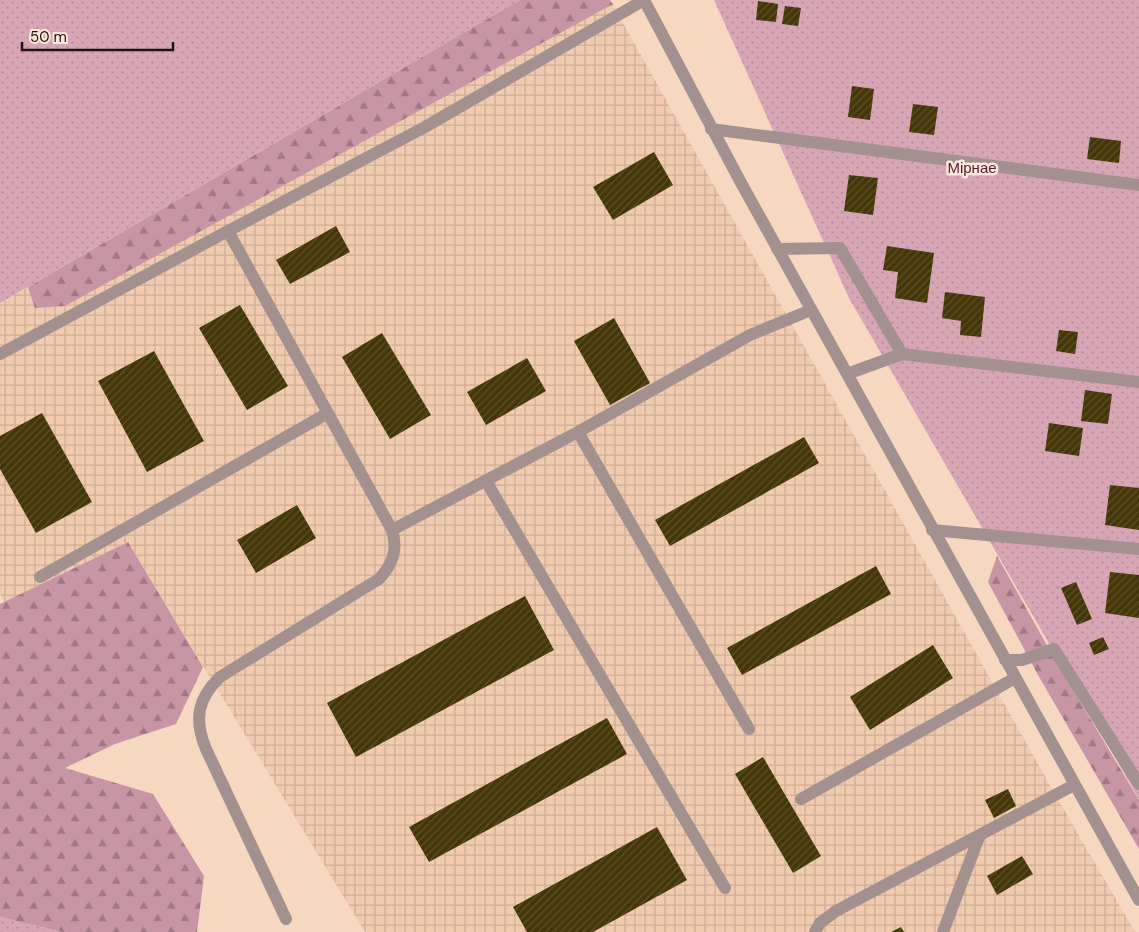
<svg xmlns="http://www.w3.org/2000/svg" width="1139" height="932" viewBox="0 0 1139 932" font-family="'DM Sans',sans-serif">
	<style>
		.industrial { fill: url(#industrial-grid) }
		.grass { fill: url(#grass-dots) }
		.forest { fill: url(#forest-firs) }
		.building { fill: url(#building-hatch) }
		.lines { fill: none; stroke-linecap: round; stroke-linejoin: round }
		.minor { stroke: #a2918e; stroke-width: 12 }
		.labels { text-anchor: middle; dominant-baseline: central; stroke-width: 5; stroke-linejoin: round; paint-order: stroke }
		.park-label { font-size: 15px; fill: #581b33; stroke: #fae8da }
	</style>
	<defs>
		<pattern id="industrial-grid" width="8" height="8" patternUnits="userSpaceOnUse" patternTransform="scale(1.25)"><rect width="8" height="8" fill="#f0cbaf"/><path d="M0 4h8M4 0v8" fill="none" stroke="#cead95"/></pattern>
		<pattern id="grass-dots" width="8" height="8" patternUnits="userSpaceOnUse" patternTransform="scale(1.25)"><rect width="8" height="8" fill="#d7a5b4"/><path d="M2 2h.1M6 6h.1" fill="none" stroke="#b88d9a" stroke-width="1.8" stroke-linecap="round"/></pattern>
		<pattern id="forest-firs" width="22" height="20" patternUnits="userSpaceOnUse" patternTransform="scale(1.25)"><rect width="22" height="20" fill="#c795a4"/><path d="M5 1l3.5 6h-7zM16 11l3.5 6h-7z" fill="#a17884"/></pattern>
		<pattern id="building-hatch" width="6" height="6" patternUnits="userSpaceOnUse" patternTransform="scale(1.25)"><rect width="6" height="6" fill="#433607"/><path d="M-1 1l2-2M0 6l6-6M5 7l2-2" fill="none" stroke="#5b502a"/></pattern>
	</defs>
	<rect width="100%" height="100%" fill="#f6d8c0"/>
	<path class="industrial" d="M 520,0 L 610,0 L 1056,796 L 1135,932 L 365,932 L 128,542 L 5,603 L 0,594 L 0,303 Z"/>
	<path class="grass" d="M 0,0 L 520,0 L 0,303 Z
		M 714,0 L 1139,0 L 1139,799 L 849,298 Z
		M 0,917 L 62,932 L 0,932 Z"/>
	<path class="forest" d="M 520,0 L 610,0 L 613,4 L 65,306 L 35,308 L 28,287 Z
		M 128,542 L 203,667 L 176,724 L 115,744 L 65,768 L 153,794 L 204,876 L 197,932 L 62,932 L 0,917 L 0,604 Z
		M 997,556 L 1058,665 L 1139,800 L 1139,849 L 1038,675 L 988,582 Z"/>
	<path class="building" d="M 758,1 L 778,4 L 776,22 L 756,20 Z
		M 785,6 L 801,8 L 798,26 L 782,24 Z
		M 852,86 L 874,89 L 870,120 L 848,117 Z
		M 913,104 L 938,107 L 934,135 L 909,132 Z
		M 1090,137 L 1121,141 L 1119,163 L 1087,159 Z
		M 654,152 L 673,185 L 613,220 L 593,187 Z
		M 849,175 L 878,178 L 873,215 L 844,211 Z
		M 336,226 L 350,252 L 290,284 L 276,260 Z
		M 887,246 L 934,253 L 927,303 L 895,298 L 898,272 L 883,270 Z
		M 945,292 L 985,297 L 981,337 L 960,335 L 961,321 L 942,318 Z
		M 240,305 L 288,386 L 247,410 L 199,328 Z
		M 614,318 L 650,383 L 610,405 L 574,341 Z
		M 1059,330 L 1078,332 L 1075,354 L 1056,351 Z
		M 382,333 L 431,415 L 390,439 L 342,357 Z
		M 154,351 L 204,441 L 147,472 L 98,381 Z
		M 527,358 L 546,391 L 486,425 L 467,392 Z
		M 1085,390 L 1112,394 L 1108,424 L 1081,421 Z
		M 42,413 L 92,502 L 36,533 L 0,469 L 0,436 Z
		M 1049,423 L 1083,428 L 1079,456 L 1045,451 Z
		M 804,437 L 819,463 L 670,546 L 655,520 Z
		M 1110,485 L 1139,488 L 1139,530 L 1105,525 Z
		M 297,505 L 316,538 L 256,573 L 237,540 Z
		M 876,566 L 891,594 L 742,675 L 727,648 Z
		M 1110,572 L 1139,575 L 1139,618 L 1105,613 Z
		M 1076,582 L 1092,619 L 1077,625 L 1061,588 Z
		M 525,596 L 554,650 L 356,757 L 327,703 Z
		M 1103,637 L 1109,649 L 1094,655 L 1089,643 Z
		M 933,645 L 953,678 L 870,730 L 850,697 Z
		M 607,718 L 627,754 L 429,862 L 409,827 Z
		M 763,757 L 821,856 L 793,873 L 735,774 Z
		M 1008,789 L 1016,806 L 994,818 L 985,800 Z
		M 657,827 L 687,880 L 593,932 L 527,932 L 513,907 Z
		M 1022,856 L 1033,874 L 997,895 L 987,876 Z
		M 901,927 L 904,932 L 891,932 Z"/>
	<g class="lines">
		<path class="minor" d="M 644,0 L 425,127 L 228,231 L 392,530 L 578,432 L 750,335 L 811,310
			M 644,0 L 740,181 L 1139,900
			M 711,129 L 1139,185
			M 777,249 L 840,248 L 902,354
			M 0,354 L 228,231
			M 847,374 L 902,354 L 1139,382
			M 578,432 L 749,729
			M 486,481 L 725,888
			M 932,530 L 1139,549
			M 40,577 L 328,413
			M 1005,660 L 1022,660 L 1054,649 L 1139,784
			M 801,799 L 1015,678
			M 286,919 L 206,749 C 194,720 197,699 220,677 L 379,579 C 393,564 398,550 392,530
			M 815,932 L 820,923 L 836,911 L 1074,785
			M 943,932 L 979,837"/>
	</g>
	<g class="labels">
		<g class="park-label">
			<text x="972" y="168">Мірнае</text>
		</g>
	</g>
	<path d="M22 42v8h151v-8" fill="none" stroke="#20150d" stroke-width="2.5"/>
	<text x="30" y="42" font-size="15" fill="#20150d" stroke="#fae8da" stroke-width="4" paint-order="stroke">50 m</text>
</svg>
